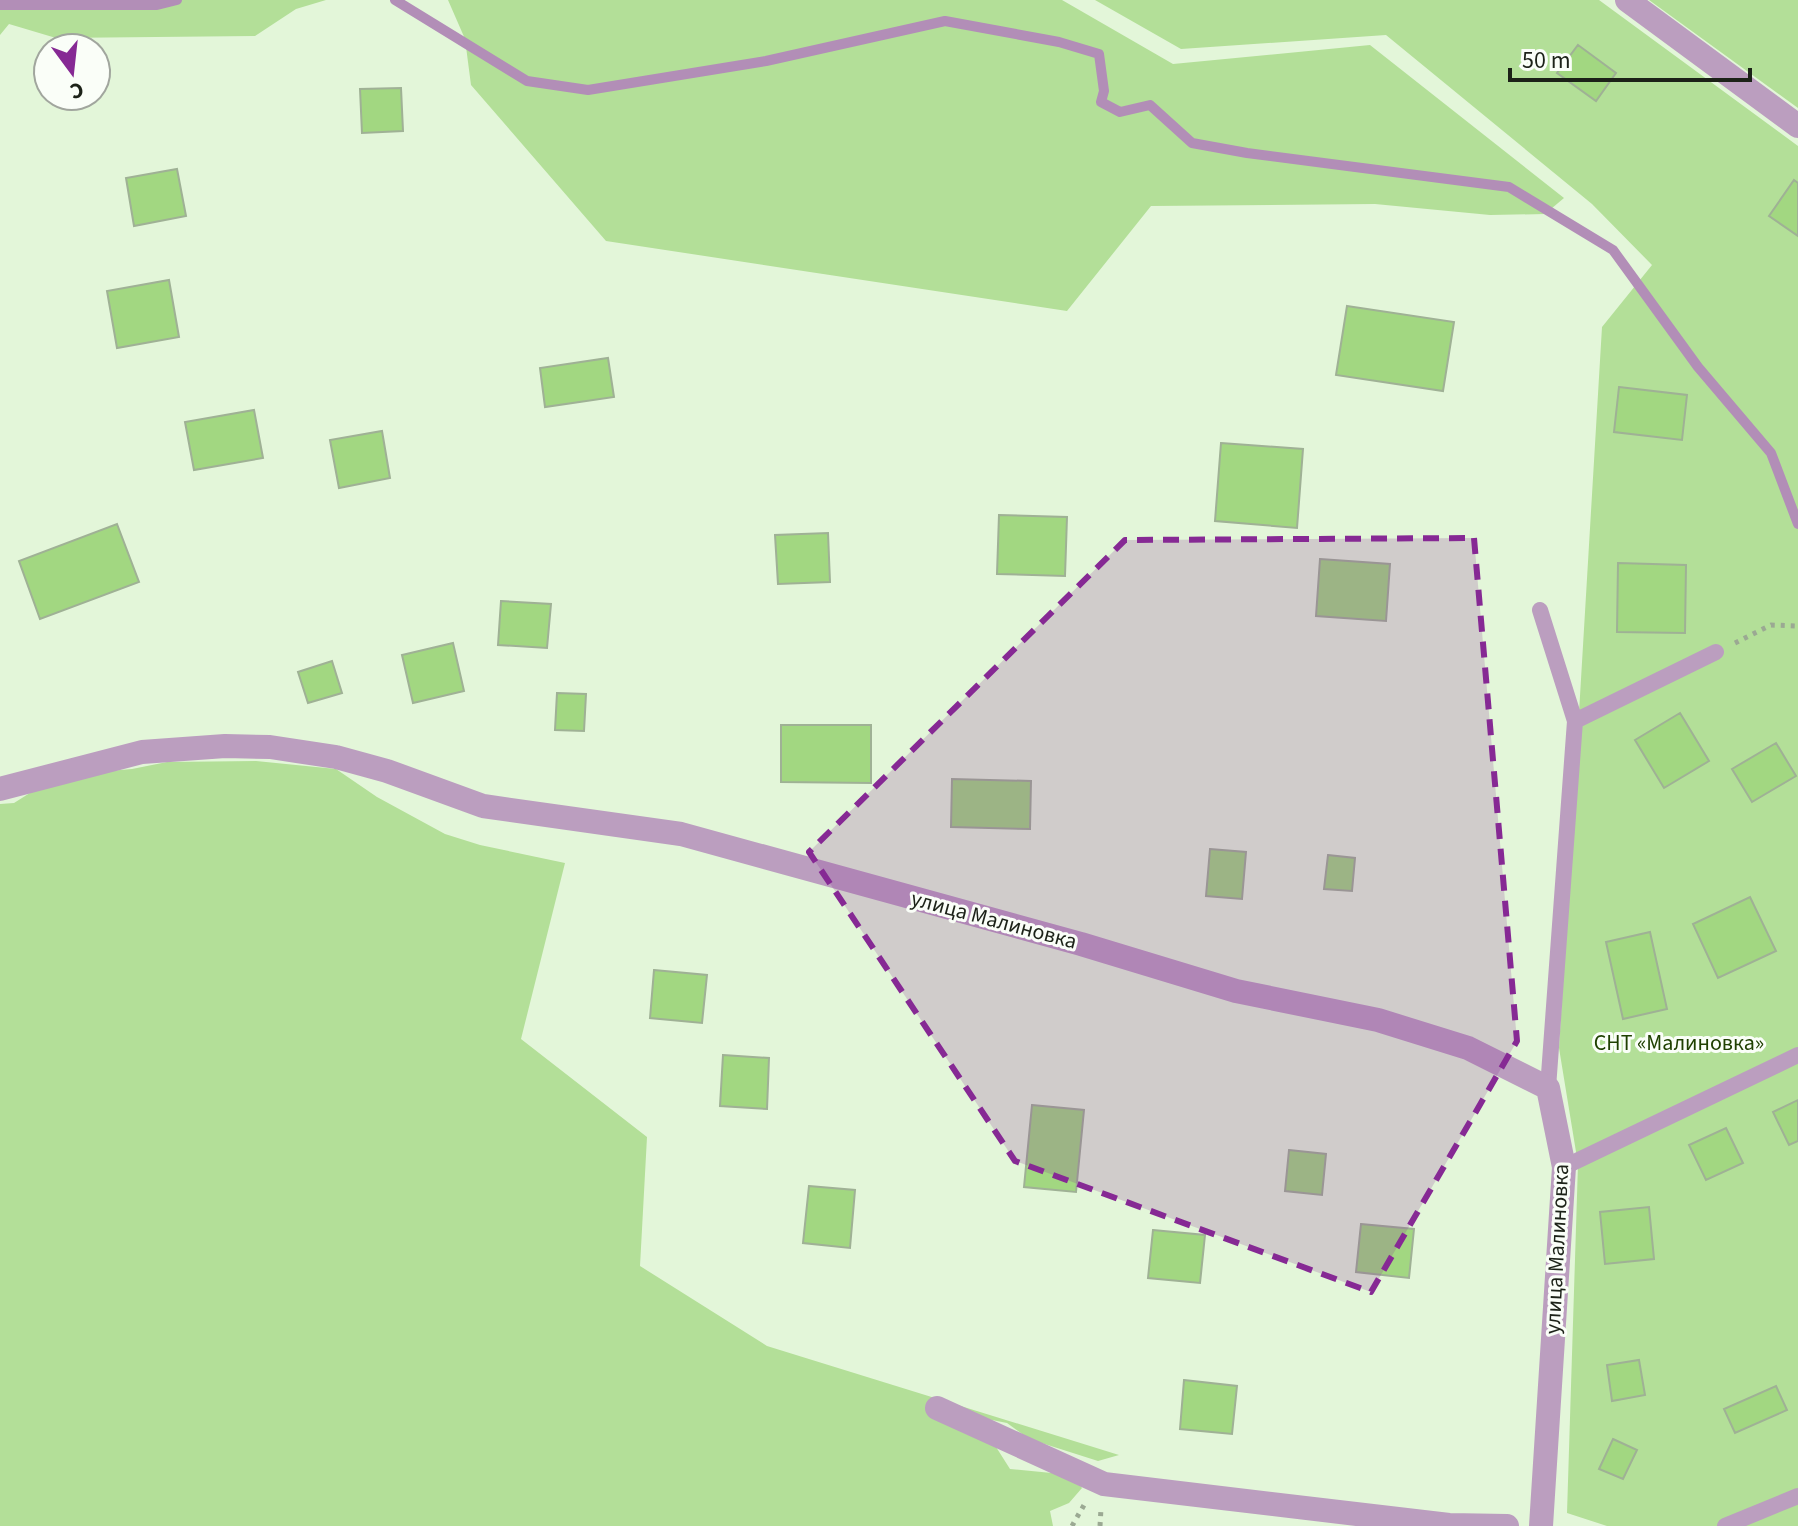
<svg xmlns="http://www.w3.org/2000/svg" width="1798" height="1526" viewBox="0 0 1798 1526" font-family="'Source Sans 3',sans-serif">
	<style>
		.green { fill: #b3df98 }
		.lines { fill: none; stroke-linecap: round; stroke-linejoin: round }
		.stream { stroke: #b28eb7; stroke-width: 10 }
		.building { fill: #a2d781; stroke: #9fb195; stroke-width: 2 }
		.path { stroke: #9ba993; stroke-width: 5; stroke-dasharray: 4 6; stroke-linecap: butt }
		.service { stroke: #bb9ebf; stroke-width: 16 }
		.minor { stroke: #bb9ebf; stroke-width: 24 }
		.marked { fill: #862994; fill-opacity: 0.2; stroke: #862994; stroke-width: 6; stroke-dasharray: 16 10; stroke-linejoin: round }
		.labels { text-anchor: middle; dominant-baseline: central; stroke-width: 6; stroke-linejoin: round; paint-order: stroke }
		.street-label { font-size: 22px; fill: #1c2218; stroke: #fafef8 }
		.park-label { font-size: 22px; fill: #1f4001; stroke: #fafef8 }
	</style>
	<rect width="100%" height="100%" fill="#e3f6d9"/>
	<path class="green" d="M 0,0 L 326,0 L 296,9 L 255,36 L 56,38 L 9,24 L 0,35 Z
		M 448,0 L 1062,0 L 1173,64 L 1370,45 L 1564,198 L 1545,214 L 1490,215 L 1375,204 L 1151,206 L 1067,311 L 606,241 L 471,85 L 465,39 Z
		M 1095,0 L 1599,0 L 1798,146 L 1798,1526 L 1607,1526 L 1567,1513 L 1578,1164 L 1559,1048 L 1602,327 L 1652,265 L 1592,204 L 1386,35 L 1181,49 Z
		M 1649,0 L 1798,0 L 1798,108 Z
		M 256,761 L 336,769 L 377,797 L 445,834 L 480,845 L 565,863 L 521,1039 L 647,1137 L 640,1266 L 767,1346 L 1119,1455 L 1098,1461 L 1029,1439 L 1007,1423 L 977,1417 L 1010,1469 L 1072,1475 L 1082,1488 L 1069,1503 L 1050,1511 L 1053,1526 L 0,1526 L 0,804 L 14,803 L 41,786 L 97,772 L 132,769 L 167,762 Z"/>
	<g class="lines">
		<path class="stream" d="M 395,0 L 527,81 L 588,90 L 766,61 L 945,21 L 1059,42 L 1099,54 L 1104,91 L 1101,102 L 1120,112 L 1150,105 L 1192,143 L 1247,153 L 1509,187 L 1613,250 L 1698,367 L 1771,453 L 1798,524
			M 0,5 L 157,5 L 177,0"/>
	</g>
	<path class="building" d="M 1578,45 L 1616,73 L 1596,101 L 1557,73 Z
		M 401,88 L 403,131 L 362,133 L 360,89 Z
		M 177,169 L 186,216 L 134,226 L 126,178 Z
		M 1794,180 L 1798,183 L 1798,236 L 1769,216 Z
		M 169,280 L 179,337 L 117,348 L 107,291 Z
		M 1347,306 L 1454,322 L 1443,391 L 1336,375 Z
		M 608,358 L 614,397 L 545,407 L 540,368 Z
		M 1619,387 L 1687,395 L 1682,440 L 1614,432 Z
		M 254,410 L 263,458 L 194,470 L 185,422 Z
		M 382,431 L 390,478 L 339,488 L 330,440 Z
		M 1221,443 L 1303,449 L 1297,528 L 1215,521 Z
		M 999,515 L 1067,517 L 1065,576 L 997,574 Z
		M 117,524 L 139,582 L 40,619 L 19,561 Z
		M 828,533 L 830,582 L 778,584 L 775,535 Z
		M 1320,559 L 1390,564 L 1386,621 L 1316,616 Z
		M 1618,563 L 1686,565 L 1685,633 L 1617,632 Z
		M 501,601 L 551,604 L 547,648 L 498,645 Z
		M 453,643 L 464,691 L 413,703 L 402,655 Z
		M 332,661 L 342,693 L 308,703 L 298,672 Z
		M 557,693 L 586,694 L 584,731 L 555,730 Z
		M 1680,713 L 1709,761 L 1664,788 L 1635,740 Z
		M 781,725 L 871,725 L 871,783 L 781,782 Z
		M 1776,743 L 1796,776 L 1752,802 L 1732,769 Z
		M 952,779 L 1031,781 L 1030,829 L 951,827 Z
		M 1210,849 L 1246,852 L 1242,899 L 1206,896 Z
		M 1328,855 L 1355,858 L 1352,891 L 1324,889 Z
		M 1750,897 L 1776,951 L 1718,978 L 1693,924 Z
		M 1650,932 L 1667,1009 L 1623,1019 L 1606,942 Z
		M 654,970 L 707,975 L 702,1023 L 650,1018 Z
		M 723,1055 L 769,1058 L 767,1109 L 720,1106 Z
		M 1798,1100 L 1798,1141 L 1789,1145 L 1773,1112 Z
		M 1032,1105 L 1084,1110 L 1076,1192 L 1024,1187 Z
		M 1726,1128 L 1743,1163 L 1706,1180 L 1689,1145 Z
		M 1289,1150 L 1326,1154 L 1322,1195 L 1285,1191 Z
		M 809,1186 L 855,1190 L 850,1248 L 803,1243 Z
		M 1649,1207 L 1654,1259 L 1605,1264 L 1600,1212 Z
		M 1361,1224 L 1414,1229 L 1409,1278 L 1356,1272 Z
		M 1153,1230 L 1205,1235 L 1200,1283 L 1148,1278 Z
		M 1639,1360 L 1645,1395 L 1612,1401 L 1607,1365 Z
		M 1184,1380 L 1237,1386 L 1232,1434 L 1180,1429 Z
		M 1776,1386 L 1787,1410 L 1735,1433 L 1724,1409 Z
		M 1613,1439 L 1637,1450 L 1623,1479 L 1599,1469 Z"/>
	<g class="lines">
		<path class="path" d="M 1735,643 L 1771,625 L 1798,626
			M 1072,1526 L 1084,1505
			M 1100,1526 L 1101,1508"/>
		<path class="service" d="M 1540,610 L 1575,721
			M 1548,1088 L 1575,721 L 1716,652
			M 1564,1167 L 1798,1055
			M 1725,1526 L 1798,1496"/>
		<path class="minor" d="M 1627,0 L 1798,126
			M 0,789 L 142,752 L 225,746 L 270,747 L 336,757 L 387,771 L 483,806 L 681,834 L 1081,944 L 1236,991 L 1378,1020 L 1468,1048 L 1548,1088 L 1564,1167 L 1541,1526
			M 937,1408 L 1104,1484 L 1449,1525 L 1507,1526"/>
	</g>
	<path class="marked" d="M 1474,538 L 1517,1041 L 1371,1292 L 1015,1161 L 809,852 L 1125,540 Z"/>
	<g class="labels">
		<g class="street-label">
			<text transform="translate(994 920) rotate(15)">улица Малиновка</text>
			<text transform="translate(1557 1249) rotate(-87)">улица Малиновка</text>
		</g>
		<g class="park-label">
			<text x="1679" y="1043">СНТ «Малиновка»</text>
		</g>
	</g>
	<g transform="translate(72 72) rotate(165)"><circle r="38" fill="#fafef8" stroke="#a1a69e" stroke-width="2"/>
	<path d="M0-6L14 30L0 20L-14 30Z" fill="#862994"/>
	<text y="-12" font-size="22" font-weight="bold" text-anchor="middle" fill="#1c2218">С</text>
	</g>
	<path d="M1510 68v12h240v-12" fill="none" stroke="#1c2218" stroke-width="4"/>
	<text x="1522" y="68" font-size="24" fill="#1c2218" stroke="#fafef8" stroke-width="6" paint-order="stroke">50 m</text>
</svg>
